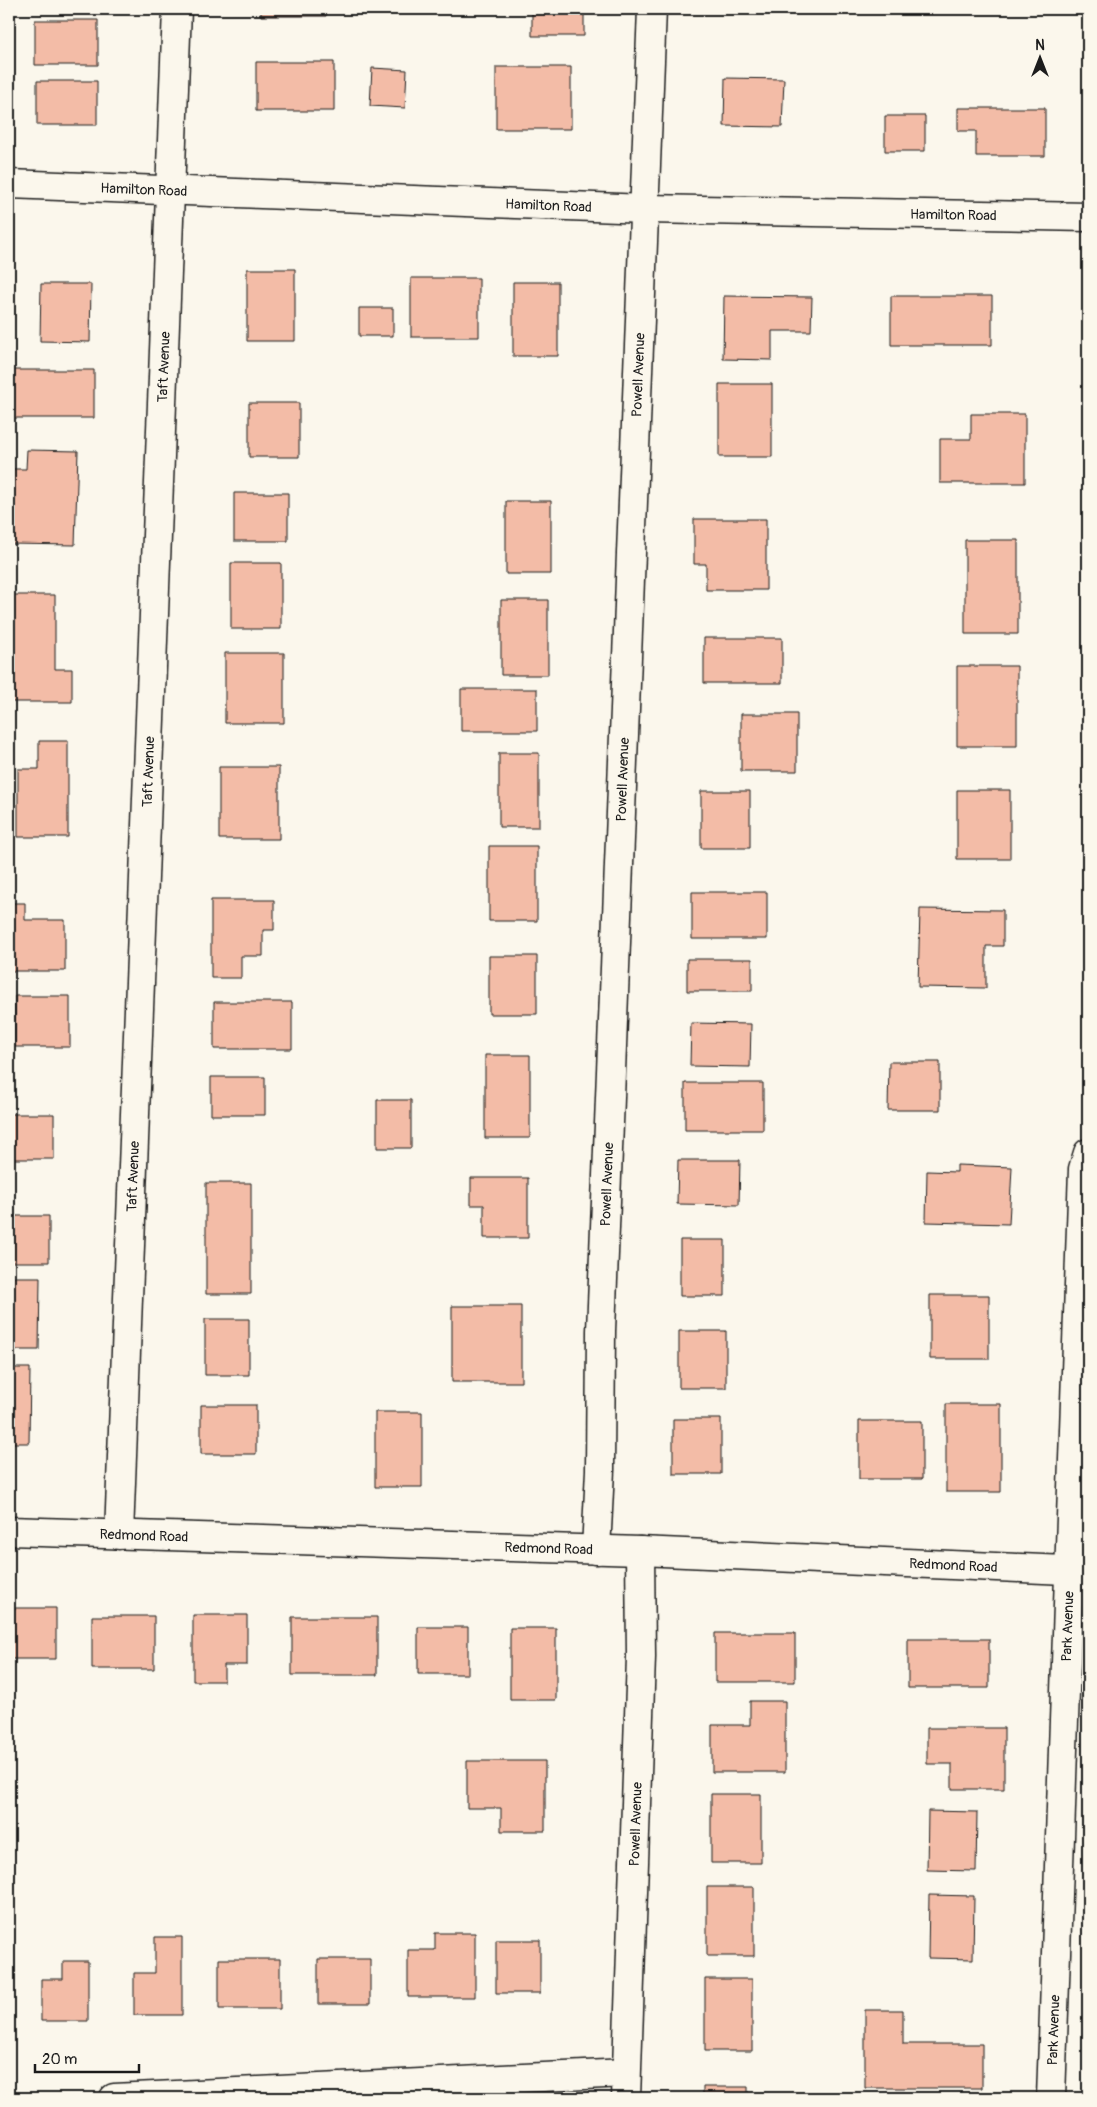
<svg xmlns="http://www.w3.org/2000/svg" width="1097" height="2107" viewBox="0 0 1097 2107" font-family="Pangolin,sans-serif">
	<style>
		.building { fill: #f3bca7; stroke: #1c1c1c }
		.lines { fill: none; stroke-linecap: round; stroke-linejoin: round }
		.minor-casing { stroke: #1c1c1c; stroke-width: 31 }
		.minor { stroke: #fbf7ec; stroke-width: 28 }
		.labels { text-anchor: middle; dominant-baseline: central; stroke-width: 4.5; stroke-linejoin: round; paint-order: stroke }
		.street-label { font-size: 14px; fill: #1c1c1c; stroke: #fbf7ec }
	</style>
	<rect width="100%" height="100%" fill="#fbf7ec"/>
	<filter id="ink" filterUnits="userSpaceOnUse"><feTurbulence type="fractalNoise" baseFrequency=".02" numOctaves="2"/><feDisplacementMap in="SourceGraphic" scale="10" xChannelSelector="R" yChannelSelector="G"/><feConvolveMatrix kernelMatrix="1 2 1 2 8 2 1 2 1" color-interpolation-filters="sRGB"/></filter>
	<g filter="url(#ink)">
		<path class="building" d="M 261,9 L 326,9 L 326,16 L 261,16 Z
			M 532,9 L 584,9 L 584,36 L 532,36 Z
			M 35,20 L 98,20 L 98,65 L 35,65 Z
			M 256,62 L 334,62 L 334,111 L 256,111 Z
			M 496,67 L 571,67 L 571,129 L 496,129 Z
			M 372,68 L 407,70 L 405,108 L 370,106 Z
			M 725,78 L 784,79 L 782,127 L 724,126 Z
			M 37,81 L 97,81 L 97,125 L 37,125 Z
			M 958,108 L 1045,108 L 1045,156 L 976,156 L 976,131 L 958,131 Z
			M 885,116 L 925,116 L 925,151 L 885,151 Z
			M 247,269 L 295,269 L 295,341 L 247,341 Z
			M 411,278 L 479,278 L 479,337 L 411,337 Z
			M 513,282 L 558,282 L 558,356 L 513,356 Z
			M 41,284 L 91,284 L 90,342 L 40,341 Z
			M 724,296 L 812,297 L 811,331 L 772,331 L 772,360 L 723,359 Z
			M 891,296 L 992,296 L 992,345 L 891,345 Z
			M 359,308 L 393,308 L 393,336 L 359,336 Z
			M 9,370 L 94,370 L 94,418 L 9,418 Z
			M 719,384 L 772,384 L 772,457 L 719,457 Z
			M 249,403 L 299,403 L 299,457 L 249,457 Z
			M 971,414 L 1025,414 L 1025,483 L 940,483 L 940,439 L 971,439 Z
			M 27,450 L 78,451 L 75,545 L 9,544 L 9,469 L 26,469 Z
			M 234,493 L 288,493 L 288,541 L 234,541 Z
			M 506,501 L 551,501 L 551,574 L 506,574 Z
			M 694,519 L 766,519 L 766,590 L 706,590 L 706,564 L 694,564 Z
			M 965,540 L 1018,540 L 1018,634 L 965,634 Z
			M 231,563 L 281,563 L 281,629 L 231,629 Z
			M 9,595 L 55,595 L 55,669 L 72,669 L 72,702 L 9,702 Z
			M 501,600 L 548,600 L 548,675 L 501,675 Z
			M 704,638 L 782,638 L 782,683 L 704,683 Z
			M 225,653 L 284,653 L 284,723 L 225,723 Z
			M 957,666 L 1017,666 L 1017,746 L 957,746 Z
			M 461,689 L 537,689 L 537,731 L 461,731 Z
			M 741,714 L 797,714 L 797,771 L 741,771 Z
			M 39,741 L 68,741 L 68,837 L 18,837 L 18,769 L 39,769 Z
			M 499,753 L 539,753 L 539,827 L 499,827 Z
			M 219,767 L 279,767 L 279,839 L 219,839 Z
			M 957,790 L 1010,790 L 1010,859 L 957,859 Z
			M 701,791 L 750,791 L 750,848 L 701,848 Z
			M 489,846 L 537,846 L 537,921 L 489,921 Z
			M 692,892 L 767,892 L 767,939 L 692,939 Z
			M 211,900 L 274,900 L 274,930 L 263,930 L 263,956 L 241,956 L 241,978 L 211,978 Z
			M 9,903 L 25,903 L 25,920 L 65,920 L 65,971 L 9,971 Z
			M 920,909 L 1003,910 L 1003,946 L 986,946 L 986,988 L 918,987 Z
			M 489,956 L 537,956 L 537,1014 L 489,1014 Z
			M 687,959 L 752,959 L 752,991 L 687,991 Z
			M 15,996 L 70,996 L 70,1047 L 15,1047 Z
			M 214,1002 L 292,1002 L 292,1049 L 214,1049 Z
			M 691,1023 L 751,1024 L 750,1067 L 690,1066 Z
			M 485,1055 L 530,1055 L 530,1138 L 485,1138 Z
			M 889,1062 L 940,1062 L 940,1110 L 888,1110 Z
			M 211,1077 L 265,1077 L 265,1115 L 211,1115 Z
			M 685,1083 L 763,1083 L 763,1130 L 685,1130 Z
			M 377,1100 L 411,1100 L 411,1148 L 377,1148 Z
			M 9,1114 L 54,1114 L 54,1159 L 9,1159 Z
			M 678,1160 L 740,1160 L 739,1205 L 677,1204 Z
			M 957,1165 L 1012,1167 L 1009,1224 L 926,1222 L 927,1171 L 957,1172 Z
			M 471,1178 L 528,1178 L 528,1238 L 484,1238 L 484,1205 L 471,1205 Z
			M 206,1183 L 251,1183 L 251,1294 L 206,1294 Z
			M 9,1216 L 49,1216 L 49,1262 L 9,1262 Z
			M 680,1240 L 725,1240 L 725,1296 L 680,1296 Z
			M 9,1277 L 40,1277 L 39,1350 L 9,1350 Z
			M 930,1295 L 989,1295 L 989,1359 L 930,1359 Z
			M 452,1306 L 521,1306 L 521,1382 L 452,1382 Z
			M 205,1319 L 249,1319 L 249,1375 L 205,1375 Z
			M 679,1331 L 726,1331 L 726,1388 L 679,1388 Z
			M 9,1368 L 30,1368 L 29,1443 L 9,1443 Z
			M 946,1404 L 1001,1404 L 1001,1492 L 946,1492 Z
			M 201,1405 L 256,1405 L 256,1454 L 201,1454 Z
			M 375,1412 L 422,1412 L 422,1487 L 375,1487 Z
			M 673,1419 L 721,1419 L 721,1474 L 673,1474 Z
			M 859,1421 L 922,1421 L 922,1479 L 859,1479 Z
			M 9,1608 L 56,1608 L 56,1659 L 9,1659 Z
			M 193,1615 L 247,1615 L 247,1665 L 224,1665 L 224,1681 L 193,1681 Z
			M 92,1616 L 154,1616 L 154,1669 L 92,1669 Z
			M 292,1617 L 377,1617 L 377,1675 L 292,1675 Z
			M 418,1627 L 468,1627 L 468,1674 L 418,1674 Z
			M 510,1628 L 556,1628 L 556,1700 L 510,1700 Z
			M 715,1633 L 795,1633 L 795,1682 L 715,1682 Z
			M 908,1639 L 989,1639 L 989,1688 L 908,1688 Z
			M 750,1701 L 785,1701 L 785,1772 L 712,1772 L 712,1725 L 750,1725 Z
			M 927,1728 L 1004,1728 L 1004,1789 L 952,1789 L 952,1764 L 927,1764 Z
			M 467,1761 L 545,1761 L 545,1831 L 501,1831 L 501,1808 L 467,1808 Z
			M 711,1794 L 761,1794 L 761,1863 L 711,1863 Z
			M 928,1811 L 977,1812 L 976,1871 L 927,1870 Z
			M 707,1887 L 754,1887 L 754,1956 L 707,1956 Z
			M 929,1895 L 974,1896 L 973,1959 L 928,1958 Z
			M 435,1933 L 475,1933 L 475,1997 L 408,1997 L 408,1950 L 435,1950 Z
			M 155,1937 L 182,1937 L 182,2015 L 134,2015 L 134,1973 L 155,1973 Z
			M 496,1940 L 540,1940 L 540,1993 L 496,1993 Z
			M 219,1959 L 280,1959 L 280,2009 L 219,2009 Z
			M 318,1959 L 370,1959 L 370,2004 L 318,2004 Z
			M 63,1961 L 88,1961 L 88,2021 L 41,2021 L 41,1979 L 63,1979 Z
			M 705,1979 L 752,1979 L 752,2051 L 705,2051 Z
			M 865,2010 L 903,2010 L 903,2044 L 982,2044 L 982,2088 L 865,2088 Z
			M 703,2087 L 748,2087 L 748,2098 L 703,2098 Z"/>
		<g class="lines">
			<defs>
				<g id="minor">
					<path id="s1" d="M 9,184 L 645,209 L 1088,217"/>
					<path id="s2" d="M 9,1531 L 640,1551 L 1088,1571"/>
					<path id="s3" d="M 119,1535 L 177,9"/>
					<path id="s4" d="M 596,1550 L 600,1470 L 601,1331 L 652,9"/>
					<path d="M 114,2098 L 626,2073"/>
					<path id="s5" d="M 626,2098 L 641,1657 L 640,1551"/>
					<path id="s6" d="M 1051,2098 L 1083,1169 L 1088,1153"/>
				</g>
			</defs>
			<use href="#minor" class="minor-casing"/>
			<use href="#minor" class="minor"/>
		</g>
	</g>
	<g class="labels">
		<g class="street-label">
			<text stroke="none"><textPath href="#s1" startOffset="135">Hamilton Road</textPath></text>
			<text stroke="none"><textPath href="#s1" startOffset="540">Hamilton Road</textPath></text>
			<text stroke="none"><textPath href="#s1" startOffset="945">Hamilton Road</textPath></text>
			<text stroke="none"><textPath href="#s3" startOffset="1169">Taft Avenue</textPath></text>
			<text stroke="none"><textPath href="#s4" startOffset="1176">Powell Avenue</textPath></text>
			<text stroke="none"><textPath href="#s3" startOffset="764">Taft Avenue</textPath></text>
			<text stroke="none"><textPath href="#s4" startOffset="771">Powell Avenue</textPath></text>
			<text stroke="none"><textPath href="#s3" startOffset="359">Taft Avenue</textPath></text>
			<text stroke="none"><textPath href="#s4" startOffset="366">Powell Avenue</textPath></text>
			<text stroke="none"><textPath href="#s2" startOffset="135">Redmond Road</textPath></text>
			<text stroke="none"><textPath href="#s2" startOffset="540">Redmond Road</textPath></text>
			<text stroke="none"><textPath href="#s2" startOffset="945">Redmond Road</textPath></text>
			<text stroke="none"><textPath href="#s6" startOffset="472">Park Avenue</textPath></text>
			<text stroke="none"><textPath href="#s5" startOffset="274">Powell Avenue</textPath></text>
			<text stroke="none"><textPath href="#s6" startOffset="68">Park Avenue</textPath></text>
		</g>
	</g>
	<rect width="1097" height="2107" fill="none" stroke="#fbf7ec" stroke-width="30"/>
	<rect x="15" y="15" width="1067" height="2077" fill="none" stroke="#1c1c1c" stroke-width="2" filter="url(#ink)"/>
	<g transform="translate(1040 58)" stroke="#fbf7ec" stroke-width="4" paint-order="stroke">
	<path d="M0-4L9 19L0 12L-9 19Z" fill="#1c1c1c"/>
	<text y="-8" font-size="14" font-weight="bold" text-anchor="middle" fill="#1c1c1c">N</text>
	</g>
	<path d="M35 2064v8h104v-8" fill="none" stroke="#1c1c1c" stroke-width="2.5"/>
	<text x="42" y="2064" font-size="15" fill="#1c1c1c" stroke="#fbf7ec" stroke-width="4" paint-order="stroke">20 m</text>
</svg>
